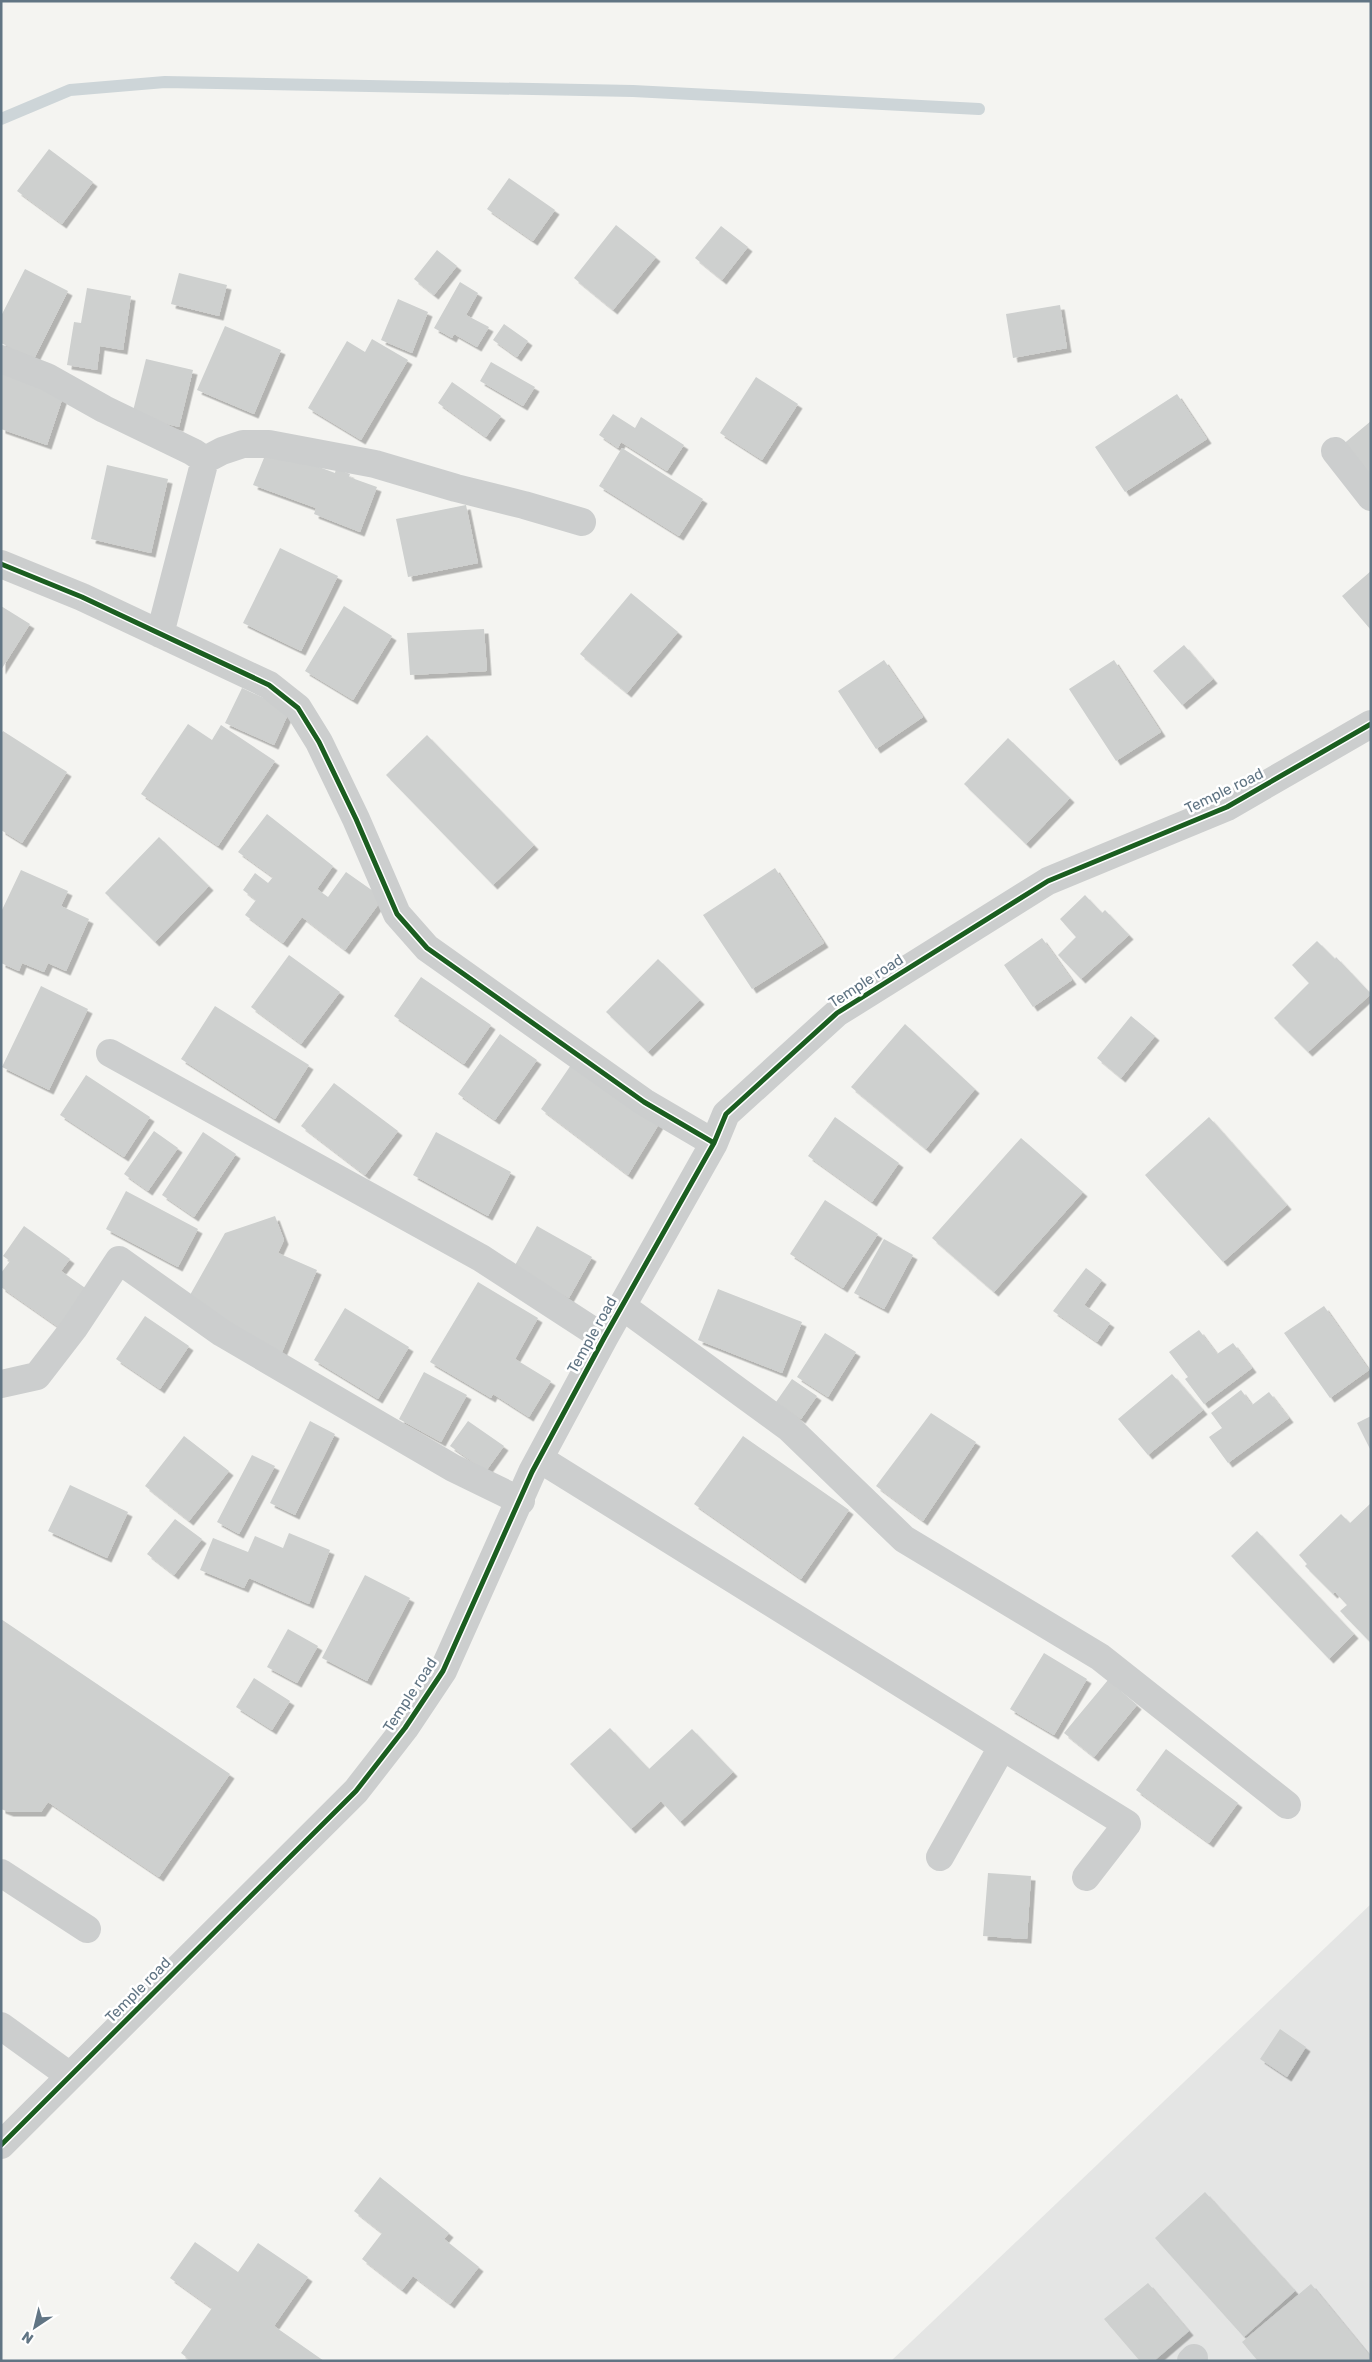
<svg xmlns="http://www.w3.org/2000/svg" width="1372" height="2362" viewBox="0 0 1372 2362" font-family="Rubik,sans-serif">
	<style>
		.built { fill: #e4e5e4 }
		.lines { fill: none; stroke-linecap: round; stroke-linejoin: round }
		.stream { stroke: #cdd5d8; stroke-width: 12 }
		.building { fill: #ced0cf; filter: url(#shadow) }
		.minor { stroke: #cccece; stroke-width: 28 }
		.cycleway-casing { stroke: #fff; stroke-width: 8 }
		.cycleway { stroke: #1b5e20; stroke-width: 5 }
		.labels { text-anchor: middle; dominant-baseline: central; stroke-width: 5; stroke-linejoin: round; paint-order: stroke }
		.street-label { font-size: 15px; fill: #617584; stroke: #fff }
	</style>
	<defs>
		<filter id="shadow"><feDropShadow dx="4.5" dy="4.5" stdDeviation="0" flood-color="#0004"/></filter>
	</defs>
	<rect width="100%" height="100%" fill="#f4f4f1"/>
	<path class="built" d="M 1371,1904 L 1371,2361 L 891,2361 Z"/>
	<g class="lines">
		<path class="stream" d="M 1,119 L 70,90 L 165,82 L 633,91 L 979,109"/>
	</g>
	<path class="building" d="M 49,149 L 93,182 L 62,224 L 17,191 Z
		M 509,178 L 555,210 L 533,241 L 487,209 Z
		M 616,225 L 656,257 L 613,310 L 574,278 Z
		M 721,226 L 748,247 L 722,280 L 695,258 Z
		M 437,250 L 457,266 L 434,295 L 414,279 Z
		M 25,269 L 68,291 L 34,359 L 1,343 L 1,316 Z
		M 179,273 L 227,285 L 219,316 L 171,304 Z
		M 460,282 L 478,293 L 466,315 L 489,327 L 477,347 L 454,334 L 452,338 L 434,328 Z
		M 87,288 L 131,296 L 123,350 L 100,346 L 97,370 L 67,365 L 74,322 L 81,323 Z
		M 398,299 L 428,312 L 412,353 L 381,340 Z
		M 1060,305 L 1067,348 L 1013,358 L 1006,314 Z
		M 504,324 L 528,341 L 517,357 L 493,340 Z
		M 225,326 L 281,350 L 254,414 L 197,390 Z
		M 372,339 L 408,360 L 361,440 L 308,408 L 347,341 L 365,352 Z
		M 146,359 L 193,370 L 179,427 L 132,415 Z
		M 491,362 L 535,387 L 523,406 L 480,381 Z
		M 1,371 L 64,394 L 47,445 L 1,429 Z
		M 756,377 L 798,404 L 762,460 L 720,433 Z
		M 452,382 L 501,416 L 486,437 L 438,403 Z
		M 1177,394 L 1207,439 L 1125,492 L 1095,447 Z
		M 613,414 L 635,428 L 641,417 L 684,445 L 667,471 L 621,442 L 618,448 L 599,435 Z
		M 1371,421 L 1371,480 L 1341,446 Z
		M 268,448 L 335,473 L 336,469 L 342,471 L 350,474 L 349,477 L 377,487 L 360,532 L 314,514 L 316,508 L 253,485 Z
		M 622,448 L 703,499 L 679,536 L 599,486 Z
		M 107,465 L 168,479 L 151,553 L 91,539 Z
		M 466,505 L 478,563 L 408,577 L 396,519 Z
		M 280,548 L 338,576 L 301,651 L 243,623 Z
		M 1371,571 L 1371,630 L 1342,596 Z
		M 631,593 L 678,632 L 627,693 L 580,654 Z
		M 1,606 L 30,624 L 1,670 Z
		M 344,606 L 392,636 L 353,700 L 305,671 Z
		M 484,629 L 487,671 L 410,675 L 407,633 Z
		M 1184,645 L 1213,679 L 1182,705 L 1153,671 Z
		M 884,660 L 923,717 L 876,749 L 838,691 Z
		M 1114,660 L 1161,732 L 1116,761 L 1069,689 Z
		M 242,688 L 290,710 L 274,745 L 225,723 Z
		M 188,724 L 212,740 L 221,725 L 275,761 L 218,846 L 141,794 Z
		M 3,731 L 67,772 L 22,843 L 1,830 L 1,734 Z
		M 427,735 L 534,845 L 493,885 L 386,775 Z
		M 1008,738 L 1070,798 L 1026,844 L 964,784 Z
		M 267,814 L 333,866 L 317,889 L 328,897 L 346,872 L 383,898 L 345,950 L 302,917 L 283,943 L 245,915 L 256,900 L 243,890 L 255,873 L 268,883 L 273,877 L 238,852 Z
		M 159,837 L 209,886 L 155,942 L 105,893 Z
		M 775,868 L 824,943 L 752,989 L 703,915 Z
		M 21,870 L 68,891 L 61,906 L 89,919 L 66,971 L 48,963 L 44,972 L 22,963 L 19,971 L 1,963 L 1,912 Z
		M 1085,895 L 1102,913 L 1105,910 L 1129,935 L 1081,979 L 1058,955 L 1076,937 L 1060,919 Z
		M 1042,938 L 1072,980 L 1033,1007 L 1004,965 Z
		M 1317,941 L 1335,959 L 1336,957 L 1371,994 L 1308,1052 L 1274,1018 L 1309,983 L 1292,965 Z
		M 289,955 L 340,992 L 301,1044 L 251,1007 Z
		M 658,959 L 700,1000 L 648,1052 L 606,1012 Z
		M 421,977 L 491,1025 L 464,1064 L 394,1016 Z
		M 41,986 L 88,1009 L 49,1090 L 2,1067 Z
		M 215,1006 L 309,1065 L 275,1119 L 181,1059 Z
		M 1131,1016 L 1155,1036 L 1121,1078 L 1097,1058 Z
		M 905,1024 L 975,1089 L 926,1149 L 851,1087 Z
		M 500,1034 L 537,1060 L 495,1120 L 458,1094 Z
		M 573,1062 L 659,1124 L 628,1175 L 541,1109 Z
		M 86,1075 L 150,1117 L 124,1157 L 60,1115 Z
		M 334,1083 L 398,1131 L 365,1175 L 301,1126 Z
		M 835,1117 L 899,1163 L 872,1202 L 808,1156 Z
		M 1209,1117 L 1287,1205 L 1223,1262 L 1145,1175 Z
		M 154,1131 L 178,1148 L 148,1191 L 124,1174 Z
		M 203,1132 L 236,1154 L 194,1217 L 162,1195 Z
		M 436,1132 L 511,1172 L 488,1216 L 413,1175 Z
		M 1021,1138 L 1083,1192 L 994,1292 L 932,1238 Z
		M 126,1191 L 198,1229 L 178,1267 L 106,1229 Z
		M 825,1200 L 878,1234 L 843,1288 L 790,1254 Z
		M 275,1216 L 284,1240 L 278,1253 L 317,1270 L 282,1352 L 228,1327 L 190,1295 L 225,1233 Z
		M 24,1226 L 70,1259 L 61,1271 L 91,1292 L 64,1331 L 1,1287 L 1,1273 L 10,1261 L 3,1256 Z
		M 537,1226 L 592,1257 L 569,1298 L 514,1267 Z
		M 884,1239 L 913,1255 L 884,1309 L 854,1293 Z
		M 1086,1268 L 1102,1280 L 1084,1305 L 1110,1323 L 1097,1342 L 1053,1311 Z
		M 478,1282 L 538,1318 L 515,1359 L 551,1381 L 529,1417 L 493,1394 L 491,1398 L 430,1362 Z
		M 718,1289 L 802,1322 L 782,1373 L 698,1340 Z
		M 1324,1306 L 1369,1370 L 1330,1398 L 1284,1333 Z
		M 345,1308 L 409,1347 L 378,1399 L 314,1360 Z
		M 145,1316 L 189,1346 L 160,1389 L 116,1359 Z
		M 1199,1330 L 1217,1354 L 1233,1343 L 1252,1368 L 1204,1404 L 1185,1379 L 1188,1377 L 1169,1352 Z
		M 825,1333 L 856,1352 L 828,1397 L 797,1377 Z
		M 424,1372 L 467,1395 L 441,1442 L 399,1419 Z
		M 1172,1374 L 1203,1410 L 1148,1455 L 1118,1419 Z
		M 792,1379 L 817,1396 L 801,1419 L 776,1402 Z
		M 1241,1390 L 1252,1405 L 1269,1392 L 1289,1418 L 1228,1463 L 1209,1437 L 1222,1428 L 1211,1413 Z
		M 931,1413 L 976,1442 L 923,1521 L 876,1486 Z
		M 1371,1416 L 1371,1451 L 1357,1423 Z
		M 310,1421 L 335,1434 L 295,1515 L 270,1503 Z
		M 468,1421 L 504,1446 L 486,1471 L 450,1446 Z
		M 184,1436 L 229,1471 L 189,1521 L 145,1486 Z
		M 743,1436 L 849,1510 L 801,1579 L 694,1504 Z
		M 252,1455 L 275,1466 L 239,1534 L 217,1522 Z
		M 70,1485 L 128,1512 L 107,1558 L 48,1531 Z
		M 1371,1503 L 1371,1643 L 1340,1611 L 1347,1605 L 1335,1592 L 1333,1594 L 1305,1566 L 1307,1564 L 1299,1555 L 1341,1514 L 1350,1523 Z
		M 175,1519 L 202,1539 L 174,1575 L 147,1554 Z
		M 1257,1531 L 1354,1634 L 1329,1659 L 1231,1556 Z
		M 289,1533 L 330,1550 L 309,1604 L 249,1578 L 244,1588 L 200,1570 L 213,1538 L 248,1552 L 255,1536 L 283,1548 Z
		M 365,1575 L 410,1598 L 367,1681 L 322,1658 Z
		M 1,1619 L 230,1774 L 159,1877 L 48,1802 L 41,1812 L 9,1812 L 1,1809 Z
		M 288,1629 L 318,1646 L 297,1683 L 267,1667 Z
		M 1044,1653 L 1087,1679 L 1054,1735 L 1010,1709 Z
		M 254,1678 L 290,1701 L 272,1730 L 236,1707 Z
		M 1108,1680 L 1137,1705 L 1094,1757 L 1064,1733 Z
		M 610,1728 L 649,1769 L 692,1729 L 733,1772 L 680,1822 L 661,1801 L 631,1829 L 570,1764 Z
		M 1166,1749 L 1238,1803 L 1209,1843 L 1136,1790 Z
		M 988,1873 L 1031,1876 L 1027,1939 L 983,1936 Z
		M 1280,2029 L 1306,2047 L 1287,2077 L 1260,2059 Z
		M 380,2177 L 449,2233 L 444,2239 L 479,2267 L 450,2304 L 413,2276 L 402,2290 L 362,2259 L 382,2233 L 354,2211 Z
		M 1205,2192 L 1295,2291 L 1244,2337 L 1155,2238 Z
		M 195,2242 L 238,2272 L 258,2243 L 308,2277 L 274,2326 L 324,2361 L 191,2361 L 181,2353 L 212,2308 L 170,2278 Z
		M 1148,2283 L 1189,2331 L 1154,2361 L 1140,2361 L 1104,2319 Z
		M 1311,2284 L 1371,2357 L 1371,2361 L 1258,2361 L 1242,2342 Z"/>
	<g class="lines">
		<path class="minor" d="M 1,359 L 47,377 L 104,409 L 193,452 L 205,460
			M 1335,451 L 1371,497
			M 1,564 L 82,597 L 269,685 L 298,708 L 319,742 L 356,819 L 397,914 L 427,948 L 644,1102 L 714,1143
			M 160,634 L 205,460 L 222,451 L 243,444 L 269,444 L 375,464 L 456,488 L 524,505 L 582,522
			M 110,1053 L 481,1258 L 604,1338
			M 622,1306 L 789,1428 L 904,1539 L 1100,1657 L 1287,1805
			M 1,1384 L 37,1376 L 74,1328 L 119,1260 L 222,1333 L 453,1468 L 521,1501
			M 540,1459 L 1127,1824 L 1086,1877
			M 940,1857 L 1002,1747
			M 1,1873 L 87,1929
			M 1,2026 L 70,2076
			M 1,2145 L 356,1791 L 405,1728 L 443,1671 L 532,1472 L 604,1338 L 714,1143 L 726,1114 L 837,1013 L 1048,881 L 1227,807 L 1371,724
			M 1191,2361 L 1194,2358"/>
		<defs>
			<path id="cycleway" d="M 1,564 L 82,597 L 269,685 L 298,708 L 319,742 L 356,819 L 397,914 L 427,948 L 644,1102 L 714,1143
				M 1,2145 L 356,1791 L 405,1728 L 443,1671 L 532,1472 L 604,1338 L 714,1143 L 726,1114 L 837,1013 L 1048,881 L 1227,807 L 1371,724"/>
		</defs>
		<use href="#cycleway" class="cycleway-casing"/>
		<use href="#cycleway" class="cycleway"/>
	</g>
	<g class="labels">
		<g class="street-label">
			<text transform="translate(1224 791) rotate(-26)">Temple road</text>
			<text transform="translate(866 981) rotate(-33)">Temple road</text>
			<text transform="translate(592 1335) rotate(-61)">Temple road</text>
			<text transform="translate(410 1695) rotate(-57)">Temple road</text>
			<text transform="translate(138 1990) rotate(-45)">Temple road</text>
		</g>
	</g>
	<rect width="1372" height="2362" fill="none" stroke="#617584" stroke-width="5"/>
	<g transform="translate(35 2327) rotate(215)" stroke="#ffffff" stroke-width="4" paint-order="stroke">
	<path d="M0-4L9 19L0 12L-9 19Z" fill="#617584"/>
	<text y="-8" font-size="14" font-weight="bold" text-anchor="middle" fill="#617584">N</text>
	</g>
</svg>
